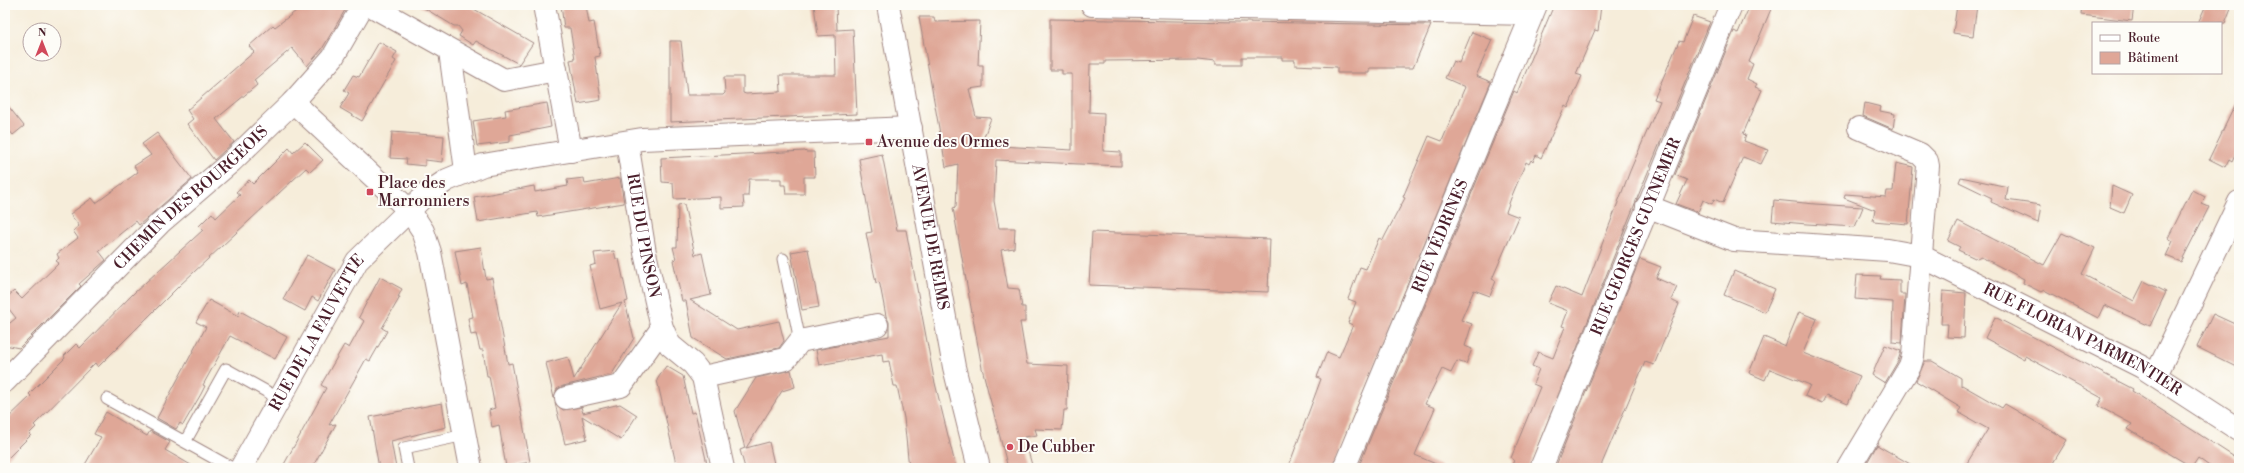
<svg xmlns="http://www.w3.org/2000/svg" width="2244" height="473" viewBox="0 0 2244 473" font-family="'Libre Bodoni',serif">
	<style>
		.building { fill: #dfa797 }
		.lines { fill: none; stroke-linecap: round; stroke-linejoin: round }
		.service-casing { stroke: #a08682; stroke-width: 13 }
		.minor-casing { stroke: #a08682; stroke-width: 24 }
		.tertiary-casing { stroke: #a08682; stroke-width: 24 }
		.service { stroke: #fff; stroke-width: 11 }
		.minor { stroke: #fff; stroke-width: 22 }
		.tertiary { stroke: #fff; stroke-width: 22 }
		.poi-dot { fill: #d1495b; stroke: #fdfcf7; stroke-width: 1.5 }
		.labels { text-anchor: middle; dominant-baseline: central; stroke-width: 4; stroke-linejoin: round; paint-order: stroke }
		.poi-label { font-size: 16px; fill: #4a1f2b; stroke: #fdfcf7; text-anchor: start }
		.street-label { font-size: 16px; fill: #4a1f2b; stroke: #fdfcf7 }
	</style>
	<rect width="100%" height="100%" fill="#fdfcf7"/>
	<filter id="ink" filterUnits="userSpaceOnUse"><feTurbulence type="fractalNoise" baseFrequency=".025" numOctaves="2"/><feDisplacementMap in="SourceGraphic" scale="8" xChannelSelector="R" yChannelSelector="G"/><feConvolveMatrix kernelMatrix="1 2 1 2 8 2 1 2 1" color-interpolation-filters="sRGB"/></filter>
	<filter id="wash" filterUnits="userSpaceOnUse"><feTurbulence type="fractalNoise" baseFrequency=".012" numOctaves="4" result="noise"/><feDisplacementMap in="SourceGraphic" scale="16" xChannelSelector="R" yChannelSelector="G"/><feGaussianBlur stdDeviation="0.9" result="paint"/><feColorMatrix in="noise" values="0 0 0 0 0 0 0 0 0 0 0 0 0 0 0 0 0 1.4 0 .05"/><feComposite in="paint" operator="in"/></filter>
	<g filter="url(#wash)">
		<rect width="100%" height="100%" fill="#f6edda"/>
		<g id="blocks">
			<path class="building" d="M 304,5 L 348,5 L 322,49 L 307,66 L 292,48 L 254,80 L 257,85 L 216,119 L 234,142 L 214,160 L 187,124 L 193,119 L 187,110 L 254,52 L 249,46 L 273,25 L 275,27 Z
				M 419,5 L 467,5 L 533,43 L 519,64 L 476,41 L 473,45 L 459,36 L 462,31 L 458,26 L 454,26 Z
				M 561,5 L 586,5 L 589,23 L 594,22 L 600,56 L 595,57 L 601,100 L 578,104 L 570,60 L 575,59 L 570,28 L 564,28 Z
				M 814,5 L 836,5 L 837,30 L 853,29 L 857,114 L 670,122 L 670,41 L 681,41 L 687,95 L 723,95 L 725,93 L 724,77 L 743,77 L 743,93 L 746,94 L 779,92 L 781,91 L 780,75 L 836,75 L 835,35 L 818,36 Z
				M 1554,5 L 1601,5 L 1598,31 L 1595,30 L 1576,74 L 1582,76 L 1568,108 L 1565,106 L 1541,158 L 1536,155 L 1533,162 L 1531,160 L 1529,164 L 1526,162 L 1511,198 L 1506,212 L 1519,217 L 1492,279 L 1496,281 L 1490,296 L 1474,290 L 1461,320 L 1472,324 L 1465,346 L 1472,349 L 1466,364 L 1457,361 L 1451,373 L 1442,369 L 1425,404 L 1435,408 L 1415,455 L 1445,468 L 1358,468 L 1514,91 L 1517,93 Z
				M 1750,5 L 1761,5 L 1771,9 L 1749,62 L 1753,64 L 1747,79 L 1757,84 L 1755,87 L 1762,90 L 1743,134 L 1746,135 L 1744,141 L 1768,150 L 1761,164 L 1743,157 L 1723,203 L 1714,199 L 1712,204 L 1703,200 L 1698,212 L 1676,204 L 1687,180 L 1675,175 L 1734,31 L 1738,33 Z
				M 1957,5 L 1977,5 L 1973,36 L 1953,33 Z
				M 2082,5 L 2134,5 L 2132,21 L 2081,15 Z
				M 2206,5 L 2223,5 L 2231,8 L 2225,23 L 2198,23 Z
				M 1693,16 L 1710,22 L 1636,201 L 1529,468 L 1511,468 L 1514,460 L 1511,458 L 1540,387 L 1533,384 L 1539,369 L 1532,366 L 1538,352 L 1553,358 L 1565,327 L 1562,326 L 1568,311 L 1548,303 L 1556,286 L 1582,297 L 1630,171 L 1660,101 L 1654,99 L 1679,41 L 1683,42 Z
				M 919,17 L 934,17 L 935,22 L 980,21 L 978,65 L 983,65 L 983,87 L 969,89 L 976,117 L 991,118 L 981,145 L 1072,150 L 1072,74 L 1062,74 L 1062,70 L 1050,70 L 1050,19 L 1431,25 L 1413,68 L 1369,68 L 1369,73 L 1337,73 L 1337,67 L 1295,65 L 1295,60 L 1282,60 L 1282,57 L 1242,57 L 1242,65 L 1215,65 L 1215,62 L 1198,60 L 1105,61 L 1105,64 L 1090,64 L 1089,112 L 1104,113 L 1103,151 L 1121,152 L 1121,166 L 996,160 L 994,201 L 999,228 L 1015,228 L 1014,248 L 1001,250 L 1008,288 L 1019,289 L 1022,307 L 1025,307 L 1025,322 L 1020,322 L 1027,364 L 1068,366 L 1067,410 L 1064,410 L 1062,430 L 1035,429 L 1037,435 L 1024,437 L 1032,465 L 1020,468 L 1008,468 L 982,368 L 953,208 L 956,207 L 958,164 L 946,167 Z
				M 1472,32 L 1492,40 L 1476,76 L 1491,82 L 1332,468 L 1288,468 L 1321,379 L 1317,377 L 1327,352 L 1339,357 L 1353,325 L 1348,323 L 1356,302 L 1348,299 L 1360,267 L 1366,269 L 1379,238 L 1383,240 L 1386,234 L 1405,198 L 1403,197 L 1429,136 L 1442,141 L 1465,87 L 1445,78 L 1453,61 L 1459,63 Z
				M 379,42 L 397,52 L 393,59 L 396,61 L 362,121 L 340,108 L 349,93 L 344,90 L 353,75 L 359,77 Z
				M 2239,97 L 2239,146 L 2232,161 L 2229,159 L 2225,167 L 2209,159 Z
				M 5,102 L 24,126 L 13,135 L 5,125 Z
				M 547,103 L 551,127 L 510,135 L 510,142 L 477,146 L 473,121 L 506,116 L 505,110 Z
				M 1865,103 L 1881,107 L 1880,111 L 1895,114 L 1893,129 L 1863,116 Z
				M 392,132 L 444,136 L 442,162 L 425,160 L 425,166 L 406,164 L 407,159 L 390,158 Z
				M 157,133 L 192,179 L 139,225 L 136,221 L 99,251 L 106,260 L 79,284 L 81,286 L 19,348 L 5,345 L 5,327 L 16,318 L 5,304 L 5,299 L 14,291 L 22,299 L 59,263 L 56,261 L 59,258 L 57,254 L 78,238 L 73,231 L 79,226 L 70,214 L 92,198 L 96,203 L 138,172 L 134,166 L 151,155 L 142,144 Z
				M 305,142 L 323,160 L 310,172 L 306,168 L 180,285 L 98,367 L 95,363 L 34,425 L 36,427 L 29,434 L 31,435 L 5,461 L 5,421 L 31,396 L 29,394 L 65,358 L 64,356 L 76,344 L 80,348 L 134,293 L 203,230 L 199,226 L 212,213 L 216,218 L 240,195 L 236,192 L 249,180 L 253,184 L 289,148 L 293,153 Z
				M 805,151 L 806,152 L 814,152 L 815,177 L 804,177 L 804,194 L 786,194 L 785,185 L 781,185 L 781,179 L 749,179 L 748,196 L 743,196 L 744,207 L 721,208 L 721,197 L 674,199 L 673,183 L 662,182 L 661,158 Z
				M 882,154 L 897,230 L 906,230 L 934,379 L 956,468 L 909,468 L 904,418 L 897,386 L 894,386 L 889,361 L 883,362 L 882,354 L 819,365 L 816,350 L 889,336 L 889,322 L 886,316 L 880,285 L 879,282 L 876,283 L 866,233 L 872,232 L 859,159 Z
				M 1896,163 L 1913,167 L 1908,224 L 1873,221 L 1875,210 L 1844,198 L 1845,194 L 1886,197 L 1887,191 L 1893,191 Z
				M 1961,177 L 2008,187 L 2006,200 L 2041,205 L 2038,223 L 1991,202 L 1992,198 L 1959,182 Z
				M 584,178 L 585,184 L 620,178 L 624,203 L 538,217 L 537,212 L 478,222 L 474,197 L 534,186 L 535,192 L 568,186 L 567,180 Z
				M 2112,186 L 2132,195 L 2124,213 L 2110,207 Z
				M 2192,190 L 2205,197 L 2202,204 L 2209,207 L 2181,262 L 2166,256 L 2173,241 L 2168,238 Z
				M 1774,200 L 1815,204 L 1863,207 L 1855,227 L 1807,224 L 1772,221 Z
				M 684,204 L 695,255 L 702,253 L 711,295 L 690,300 L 737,330 L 779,321 L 784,341 L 779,348 L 727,359 L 693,338 L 686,301 L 682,301 L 673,260 L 676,259 L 673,247 L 677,247 L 678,205 Z
				M 1958,221 L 2044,265 L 2062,233 L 2095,248 L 2082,274 L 2134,301 L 2144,281 L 2166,292 L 2150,326 L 2104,305 L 2098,318 L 2044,290 L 2041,292 L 2023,283 L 2024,279 L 1991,262 L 1981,257 L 1977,259 L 1958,250 L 1960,247 L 1948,241 Z
				M 1092,232 L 1270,239 L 1268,292 L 1089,285 Z
				M 481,247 L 486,279 L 492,278 L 508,364 L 512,363 L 530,462 L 506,467 L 499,425 L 492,427 L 489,410 L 495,408 L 489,376 L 487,376 L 483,350 L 480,350 L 476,334 L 471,335 L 468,318 L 473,317 L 467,284 L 462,286 L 455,251 Z
				M 808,249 L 819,307 L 802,310 L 791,252 Z
				M 614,251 L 616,259 L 619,259 L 628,301 L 625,302 L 634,338 L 612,374 L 563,386 L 557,389 L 554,398 L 546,363 L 568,357 L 574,379 L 622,303 L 600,309 L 590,266 L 596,264 L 594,253 Z
				M 307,255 L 335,270 L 318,301 L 312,297 L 305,311 L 283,299 Z
				M 1640,259 L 1661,267 L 1656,278 L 1677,287 L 1671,300 L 1679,304 L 1654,365 L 1645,362 L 1600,468 L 1555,468 Z
				M 1734,271 L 1775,289 L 1765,312 L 1724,295 Z
				M 1857,275 L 1881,276 L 1880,279 L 1900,280 L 1900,294 L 1905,294 L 1902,343 L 1892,342 L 1893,302 L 1855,299 Z
				M 380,277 L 402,289 L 398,297 L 400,297 L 382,328 L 387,331 L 370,361 L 366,359 L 329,425 L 336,424 L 312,468 L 282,468 L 326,388 L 321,385 L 329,371 L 344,345 L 349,348 L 364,321 L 359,317 Z
				M 1943,291 L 1966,293 L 1964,338 L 1947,337 L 1948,324 L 1941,324 Z
				M 209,300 L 238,316 L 240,311 L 287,337 L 275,359 L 230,336 L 203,385 L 205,386 L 201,394 L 183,425 L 180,423 L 176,429 L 157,418 L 206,327 L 196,322 Z
				M 1799,312 L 1817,319 L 1803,353 L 1860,376 L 1848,404 L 1826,395 L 1822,403 L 1805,396 L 1810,385 L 1770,369 L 1765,380 L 1749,373 L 1764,337 L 1785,346 Z
				M 2213,314 L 2239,326 L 2239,368 L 2197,347 Z
				M 1995,317 L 2133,389 L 2132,391 L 2239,460 L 2239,468 L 2212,468 L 2198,458 L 2192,467 L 2128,429 L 2132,424 L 2098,406 L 2102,398 L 2025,356 L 2024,359 L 1985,338 Z
				M 1885,345 L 1901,351 L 1898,361 L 1885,383 L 1872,375 Z
				M 1925,361 L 1932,361 L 1961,378 L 1961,386 L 1962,385 L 2002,408 L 2005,404 L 2067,440 L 2050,468 L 1964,468 L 1988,429 L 1958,412 L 1961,408 L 1916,381 Z
				M 666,366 L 683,376 L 691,413 L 695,412 L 708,468 L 677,468 L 657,380 Z
				M 791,370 L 795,387 L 782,391 L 746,448 L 769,442 L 775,468 L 745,468 L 740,450 L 745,448 L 735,411 L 756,378 Z
				M 442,403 L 446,427 L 391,441 L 396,468 L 379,468 L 370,417 Z
				M 555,403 L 563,410 L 581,407 L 583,413 L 620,404 L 637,415 L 621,440 L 582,416 L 587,439 L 565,444 Z
				M 106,412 L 147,436 L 150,431 L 170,442 L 165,450 L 196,468 L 83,468 L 101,437 L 94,434 Z
				M 1877,445 L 1917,468 L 1864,468 Z"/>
		</g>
	</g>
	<g filter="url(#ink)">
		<use href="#blocks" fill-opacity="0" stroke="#a08682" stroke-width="1"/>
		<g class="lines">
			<defs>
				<path id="service" d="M 783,259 L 800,341
					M 107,399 L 232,468
					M 185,442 L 226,369 L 280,399
					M 408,468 L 404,448 L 465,435"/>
				<g id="minor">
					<path d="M 370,5 L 504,80 L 556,70"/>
					<path d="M 544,5 L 571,151"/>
					<path d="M 1092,5 L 1532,14"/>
					<path d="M 450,51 L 466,171"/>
					<path d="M 293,102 L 410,211 L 423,231 L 430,252 L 471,468"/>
					<path id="s1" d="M 627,142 L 645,253 L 662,328 L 670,345 L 693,364 L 703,377 L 723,468"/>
					<path id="s2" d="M 1647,206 L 1734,240 L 1888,250 L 1921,256 L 2142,367 L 2239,430"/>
					<path d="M 2156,375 L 2239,202"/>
					<path d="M 703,377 L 786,359 L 800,341 L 877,325"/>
					<path id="s3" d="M 5,381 L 160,223 L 231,162 L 293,102 L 333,57 L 363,5"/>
					<path d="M 566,398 L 621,386 L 662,328"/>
					<path id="s4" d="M 241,468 L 357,261 L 425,195 L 447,180 L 483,165 L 642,139 L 911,128"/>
					<path id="s5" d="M 1344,468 L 1536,5"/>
					<path id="s6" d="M 1541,468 L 1731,5"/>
					<path d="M 1849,468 L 1910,366 L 1913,356 L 1928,166 L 1927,161 L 1920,154 L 1859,128"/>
				</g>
				<g id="tertiary">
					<path id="s7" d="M 888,5 L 954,367 L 979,468"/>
				</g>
			</defs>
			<use href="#service" class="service-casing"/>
			<use href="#minor" class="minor-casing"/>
			<use href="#tertiary" class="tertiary-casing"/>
			<use href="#service" class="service"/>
			<use href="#minor" class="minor"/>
			<use href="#tertiary" class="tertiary"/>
		</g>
	</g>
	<g class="poi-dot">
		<rect x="865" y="138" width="8" height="8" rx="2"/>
		<rect x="366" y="188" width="8" height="8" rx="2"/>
		<circle cx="1010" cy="447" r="4"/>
	</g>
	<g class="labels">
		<g class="poi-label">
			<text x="877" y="142">Avenue des Ormes</text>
			<text x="378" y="183">Place des<tspan x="378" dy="18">Marronniers</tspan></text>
			<text x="1018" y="447">De Cubber</text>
		</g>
		<g class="street-label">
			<text stroke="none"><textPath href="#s3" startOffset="261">CHEMIN DES BOURGEOIS</textPath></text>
			<text stroke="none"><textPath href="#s1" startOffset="95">RUE DU PINSON</textPath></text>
			<text stroke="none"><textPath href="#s5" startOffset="251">RUE VÉDRINES</textPath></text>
			<text stroke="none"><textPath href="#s6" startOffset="250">RUE GEORGES GUYNEMER</textPath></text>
			<text stroke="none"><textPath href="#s7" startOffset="236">AVENUE DE REIMS</textPath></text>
			<text stroke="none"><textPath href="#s4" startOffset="155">RUE DE LA FAUVETTE</textPath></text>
			<text stroke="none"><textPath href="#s2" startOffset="463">RUE FLORIAN PARMENTIER</textPath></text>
		</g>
	</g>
	<rect width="2244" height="473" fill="none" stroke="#fdfcf7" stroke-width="20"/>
	<rect x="2092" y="22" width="130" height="52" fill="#fdfcf7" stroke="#b5a4a5"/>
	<rect x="2100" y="35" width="20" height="6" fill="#ffffff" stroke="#b5a4a5"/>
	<text x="2128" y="42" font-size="12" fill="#4a1f2b">Route</text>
	<rect x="2100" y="52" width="20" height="12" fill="#dfa797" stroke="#b5a4a5"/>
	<text x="2128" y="62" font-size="12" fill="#4a1f2b">Bâtiment</text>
	<g transform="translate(42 42)"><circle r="19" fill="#fdfcf7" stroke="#b5a4a5"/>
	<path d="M0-3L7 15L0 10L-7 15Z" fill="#d1495b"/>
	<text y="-6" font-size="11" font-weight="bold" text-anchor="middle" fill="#4a1f2b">N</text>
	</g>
</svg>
